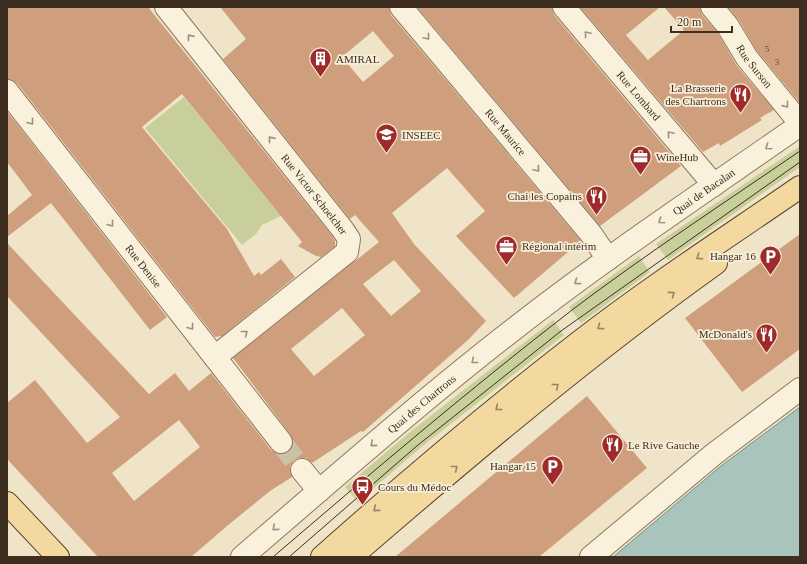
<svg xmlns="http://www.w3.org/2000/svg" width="807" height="564" viewBox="0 0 807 564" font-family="Georgia,serif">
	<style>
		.green { fill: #c9cf9b }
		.water { fill: #a9c4bc; stroke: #6f938a }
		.building { fill: #cf9f7d; fill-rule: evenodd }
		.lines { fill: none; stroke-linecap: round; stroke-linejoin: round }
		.minor-tunnel { stroke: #ccc0a6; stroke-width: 22; stroke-dasharray: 22 11; stroke-linecap: butt }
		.minor-casing { stroke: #8d765c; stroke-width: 24 }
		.major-casing { stroke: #5b4430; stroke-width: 24 }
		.minor { stroke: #faf1dc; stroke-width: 22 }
		.major { stroke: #f3d9a0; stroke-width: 22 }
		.tram { stroke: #3d2e20; stroke-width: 1 }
		.oneway { stroke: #9c907e }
		.oneway2 { stroke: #988460 }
		.labels { text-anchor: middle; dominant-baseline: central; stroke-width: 3.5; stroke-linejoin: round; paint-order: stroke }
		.number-label { font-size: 9px; fill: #624a37 }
		.poi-label { font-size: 11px; fill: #3d2e20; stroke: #f7eed8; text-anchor: start }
		.street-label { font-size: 11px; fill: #3d2e20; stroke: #f7eed8 }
	</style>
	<rect width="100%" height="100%" fill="#f0e4c8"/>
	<path class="green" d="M 184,97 L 281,216 L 262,225 L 256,234 L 242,245 L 145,128 Z
		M 800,146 L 800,167 L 668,260 L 656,244 Z
		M 639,256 L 650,272 L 581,323 L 569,307 Z
		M 553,320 L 564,335 L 420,448 L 358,502 L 345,487 L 410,432 Z"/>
	<path class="water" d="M 800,407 L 800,557 L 613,557 L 721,466 Z"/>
	<path class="building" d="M 7,7 L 148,7 L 333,237 L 335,241 L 335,246 L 321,257 L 316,256 L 298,246 L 302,242 L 182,94 L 142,127 L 227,229 L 254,276 L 259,272 L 261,275 L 281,259 L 295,277 L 222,336 L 215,337 L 17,83 L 7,79 Z
		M 220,7 L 389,7 L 391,15 L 581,241 L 514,298 L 456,236 L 485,211 L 447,168 L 392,213 L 414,244 L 486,321 L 468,340 L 363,432 L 361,431 L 312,463 L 306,458 L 300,458 L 294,460 L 290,466 L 292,477 L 270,491 L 227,526 L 191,557 L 98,557 L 7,459 L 7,403 L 35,380 L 87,443 L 120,417 L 7,296 L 7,243 L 149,394 L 175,373 L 189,391 L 211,373 L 271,450 L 276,453 L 282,454 L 288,452 L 292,447 L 293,441 L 291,435 L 233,358 L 379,242 L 355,215 L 350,219 L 223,59 L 246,39 ZM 373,31 L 394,56 L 363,82 L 342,57 ZM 394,260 L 421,291 L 391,316 L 363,284 ZM 342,308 L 365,335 L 314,376 L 291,349 ZM 179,420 L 200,447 L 134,501 L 112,473 Z
		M 417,7 L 552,7 L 554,15 L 681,166 L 600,226 Z
		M 580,7 L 660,7 L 626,35 L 648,60 L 684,30 L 664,7 L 700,7 L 702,15 L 717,32 L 737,66 L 774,110 L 760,118 L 762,120 L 720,146 L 719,143 L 703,152 Z
		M 728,7 L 800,7 L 800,103 L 757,51 L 738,19 Z
		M 7,111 L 167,317 L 150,330 L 51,203 L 7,237 L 7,216 L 32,195 L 7,162 Z
		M 800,234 L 800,349 L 742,392 L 685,318 Z
		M 587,396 L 647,468 L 539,557 L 395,557 Z"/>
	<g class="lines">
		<path class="minor-tunnel" d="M 281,442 L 302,470"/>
		<defs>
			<g id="minor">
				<path id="s1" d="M 166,7 L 343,230 L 349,239 L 347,252 L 215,357"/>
				<path id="s2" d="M 401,7 L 591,234 L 608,259"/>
				<path id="s3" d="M 564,7 L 714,185"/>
				<path id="s4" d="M 712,7 L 727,25 L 747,58 L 800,123"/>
				<path id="s5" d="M 7,91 L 281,442"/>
				<path d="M 302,470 L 319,491"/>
				<path id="s6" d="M 242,557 C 332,480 420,402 514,329 C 606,257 704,192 800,125"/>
				<path d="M 591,557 L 714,454 L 800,389"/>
			</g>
			<path id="major" d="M 7,503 L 58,557
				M 322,557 C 405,483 490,411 578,343 C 650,287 726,238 800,187
				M 351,557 C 469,455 589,354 716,263"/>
		</defs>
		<use href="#minor" class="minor-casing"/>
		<use href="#major" class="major-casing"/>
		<use href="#minor" class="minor"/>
		<use href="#major" class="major"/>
		<path class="tram" d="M 273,557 C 371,473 470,389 572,310 C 646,254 724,203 800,151
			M 289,557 L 418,445 L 561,331 L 800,162"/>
	</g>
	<defs><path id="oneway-chevron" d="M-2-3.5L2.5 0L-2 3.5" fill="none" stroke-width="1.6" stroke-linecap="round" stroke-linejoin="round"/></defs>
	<g class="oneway">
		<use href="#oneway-chevron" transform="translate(587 34) rotate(-130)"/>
		<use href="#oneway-chevron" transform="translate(190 37) rotate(-129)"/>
		<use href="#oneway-chevron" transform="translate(427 37) rotate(50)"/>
		<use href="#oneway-chevron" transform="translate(786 105) rotate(51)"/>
		<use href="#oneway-chevron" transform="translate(31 122) rotate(52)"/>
		<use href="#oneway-chevron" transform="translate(670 134) rotate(-130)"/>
		<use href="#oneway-chevron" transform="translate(271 139) rotate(-129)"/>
		<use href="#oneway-chevron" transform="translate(768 147) rotate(145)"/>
		<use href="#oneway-chevron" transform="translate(537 169) rotate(50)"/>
		<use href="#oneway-chevron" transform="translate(661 221) rotate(145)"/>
		<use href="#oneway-chevron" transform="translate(111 224) rotate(52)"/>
		<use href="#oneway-chevron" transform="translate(577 282) rotate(144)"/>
		<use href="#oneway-chevron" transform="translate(191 327) rotate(52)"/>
		<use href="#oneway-chevron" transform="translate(245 333) rotate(-38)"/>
		<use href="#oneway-chevron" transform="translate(474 361) rotate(141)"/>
		<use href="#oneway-chevron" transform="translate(373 444) rotate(139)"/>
		<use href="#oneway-chevron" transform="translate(275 528) rotate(140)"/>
	</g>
	<g class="oneway2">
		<use href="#oneway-chevron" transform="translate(699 257) rotate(146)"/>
		<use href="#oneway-chevron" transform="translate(672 294) rotate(-36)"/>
		<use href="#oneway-chevron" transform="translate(600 327) rotate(144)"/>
		<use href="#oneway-chevron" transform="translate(556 386) rotate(-39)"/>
		<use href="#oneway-chevron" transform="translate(498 408) rotate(141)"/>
		<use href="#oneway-chevron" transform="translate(455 468) rotate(-39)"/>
		<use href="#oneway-chevron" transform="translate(376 509) rotate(139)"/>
	</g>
	<defs>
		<symbol id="building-pin" viewBox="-11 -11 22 30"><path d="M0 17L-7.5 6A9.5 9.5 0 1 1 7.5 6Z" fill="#9e2a2b" stroke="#f7eed8"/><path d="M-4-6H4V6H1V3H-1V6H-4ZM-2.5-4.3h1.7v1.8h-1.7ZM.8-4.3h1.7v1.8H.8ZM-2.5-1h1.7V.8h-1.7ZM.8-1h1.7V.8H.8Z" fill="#fff"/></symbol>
		<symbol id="restaurant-pin" viewBox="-11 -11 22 30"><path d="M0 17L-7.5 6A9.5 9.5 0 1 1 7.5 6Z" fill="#9e2a2b" stroke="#f7eed8"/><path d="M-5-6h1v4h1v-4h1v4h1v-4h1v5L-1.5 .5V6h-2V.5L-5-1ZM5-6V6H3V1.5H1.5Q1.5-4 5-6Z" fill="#fff"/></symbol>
		<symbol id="university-pin" viewBox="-11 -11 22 30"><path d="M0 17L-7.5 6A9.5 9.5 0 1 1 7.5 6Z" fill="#9e2a2b" stroke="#f7eed8"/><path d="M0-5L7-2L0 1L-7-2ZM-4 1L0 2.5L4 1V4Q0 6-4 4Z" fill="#fff"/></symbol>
		<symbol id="office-pin" viewBox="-11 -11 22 30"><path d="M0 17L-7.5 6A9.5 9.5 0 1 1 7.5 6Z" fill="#9e2a2b" stroke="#f7eed8"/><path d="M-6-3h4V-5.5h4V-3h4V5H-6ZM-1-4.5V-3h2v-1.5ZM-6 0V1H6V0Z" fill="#fff"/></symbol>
		<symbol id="parking-pin" viewBox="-11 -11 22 30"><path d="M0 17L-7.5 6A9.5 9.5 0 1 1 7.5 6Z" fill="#9e2a2b" stroke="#f7eed8"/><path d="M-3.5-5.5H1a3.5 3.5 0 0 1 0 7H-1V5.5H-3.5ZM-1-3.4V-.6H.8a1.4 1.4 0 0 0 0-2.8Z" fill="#fff"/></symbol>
		<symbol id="bus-pin" viewBox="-11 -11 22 30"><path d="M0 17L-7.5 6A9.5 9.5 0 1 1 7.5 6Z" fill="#9e2a2b" stroke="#f7eed8"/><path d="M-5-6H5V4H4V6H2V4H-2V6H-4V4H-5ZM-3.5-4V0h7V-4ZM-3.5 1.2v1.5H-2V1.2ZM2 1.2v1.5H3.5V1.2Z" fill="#fff"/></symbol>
	</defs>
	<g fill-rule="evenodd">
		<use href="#building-pin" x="308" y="46" width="25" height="34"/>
		<use href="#restaurant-pin" x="728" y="82" width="25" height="34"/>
		<use href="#university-pin" x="374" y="122" width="25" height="34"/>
		<use href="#office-pin" x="628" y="144" width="25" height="34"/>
		<use href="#restaurant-pin" x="584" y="184" width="25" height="34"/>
		<use href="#office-pin" x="494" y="234" width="25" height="34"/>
		<use href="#parking-pin" x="758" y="244" width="25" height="34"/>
		<use href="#restaurant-pin" x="754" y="322" width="25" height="34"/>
		<use href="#restaurant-pin" x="600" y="432" width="25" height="34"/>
		<use href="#parking-pin" x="540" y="454" width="25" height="34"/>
		<use href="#bus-pin" x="350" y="474" width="25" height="34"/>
	</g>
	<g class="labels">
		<g class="number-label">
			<text x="767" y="49">5</text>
			<text x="777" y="62">3</text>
		</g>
		<g class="poi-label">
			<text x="336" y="59">AMIRAL</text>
			<text x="726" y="88" text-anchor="end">La Brasserie<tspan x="726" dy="13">des Chartrons</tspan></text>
			<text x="402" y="135">INSEEC</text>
			<text x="656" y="157">WineHub</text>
			<text x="582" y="196" text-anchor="end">Chai les Copains</text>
			<text x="522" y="246">Régional intérim</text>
			<text x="756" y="256" text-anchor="end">Hangar 16</text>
			<text x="752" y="334" text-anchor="end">McDonald's</text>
			<text x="628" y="445">Le Rive Gauche</text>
			<text x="536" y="466" text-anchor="end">Hangar 15</text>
			<text x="378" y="487">Cours du Médoc</text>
		</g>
		<g class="street-label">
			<text stroke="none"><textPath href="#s4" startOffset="73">Rue Surson</textPath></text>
			<text stroke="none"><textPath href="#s3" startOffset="116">Rue Lombard</textPath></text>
			<text stroke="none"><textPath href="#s2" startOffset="163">Rue Maurice</textPath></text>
			<text stroke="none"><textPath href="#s6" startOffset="589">Quai de Bacalan</textPath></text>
			<text stroke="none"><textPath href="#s1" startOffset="239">Rue Victor Schoelcher</textPath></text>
			<text stroke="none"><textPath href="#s5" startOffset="222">Rue Denise</textPath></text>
			<text stroke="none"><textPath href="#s6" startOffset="236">Quai des Chartrons</textPath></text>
		</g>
	</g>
	<rect width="807" height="564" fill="none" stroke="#3d2e20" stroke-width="16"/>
	<path d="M671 26v6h61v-6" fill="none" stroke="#3d2e20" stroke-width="2"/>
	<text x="677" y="26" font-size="12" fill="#3d2e20" stroke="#f7eed8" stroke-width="3" paint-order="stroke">20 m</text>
</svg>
